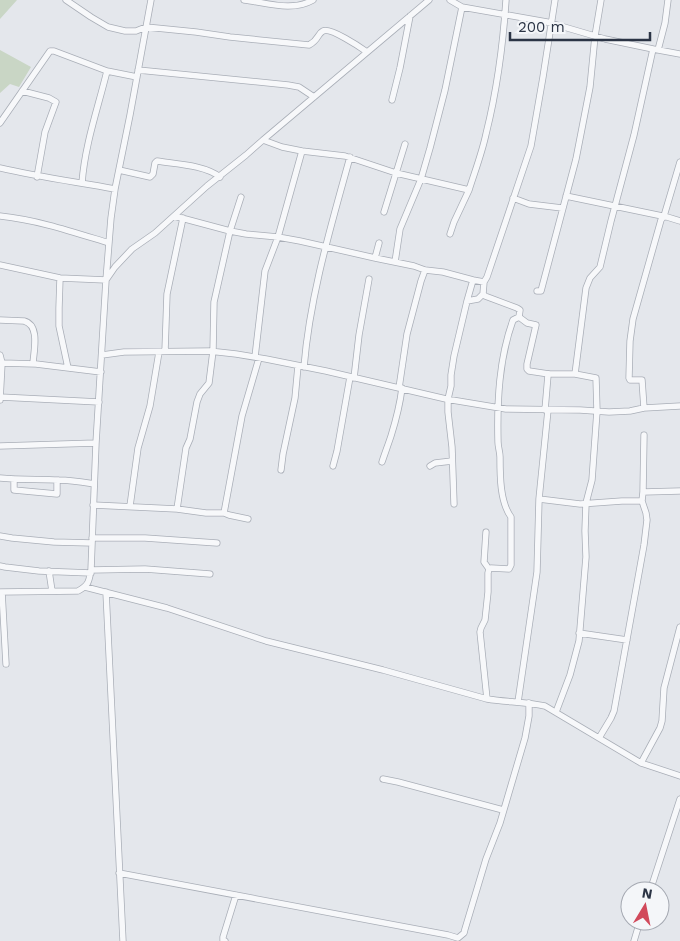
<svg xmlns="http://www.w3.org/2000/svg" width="680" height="941" viewBox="0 0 680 941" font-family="'Work Sans',sans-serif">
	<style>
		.green { fill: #c9d6c5 }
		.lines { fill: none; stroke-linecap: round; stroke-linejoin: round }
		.street-casing { stroke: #a9aeb7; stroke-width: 7 }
		.street { stroke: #f7f8fa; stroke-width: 5.5 }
	</style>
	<rect width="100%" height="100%" fill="#e4e7ec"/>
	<path class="green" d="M 0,0 L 17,0 L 0,19 Z
		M 0,50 L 31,67 L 19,87 L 10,84 L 0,93 Z"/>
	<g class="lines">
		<defs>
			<path id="street" d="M 66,0 L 91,17 L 108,27 L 125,31 L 136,31 L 146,27 L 196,32 L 230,37 L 309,45 C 319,40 317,34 323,31 C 330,27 360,47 367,52
				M 244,0 C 268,3 292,12 313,0
				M 450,0 L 462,7 L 547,22 L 605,39 L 653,49 L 680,54
				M 555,0 L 543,77 L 531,146 L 487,277 L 484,282 L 483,294 L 485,296 L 517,308 L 520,310 L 519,317 L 527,323 L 536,325 L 527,364 L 527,369 L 529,371 L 549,374 L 575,374 L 586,288 L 590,278 L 600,267 L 611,221 L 634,135 L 653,49
				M 658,50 L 665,23 L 668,0
				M 138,70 L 288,85 L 299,87 L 314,97
				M 22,91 L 49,98 L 56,102 L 45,132 L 37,177
				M 392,100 L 400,68 L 410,16
				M 0,123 L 50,51 L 54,51 L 107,71 L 137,77
				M 263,140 L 282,147 L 302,151 L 345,156 L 396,173 L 469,190 C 475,171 482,153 486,134 C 497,90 503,45 506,0
				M 0,168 C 38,177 77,182 115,189
				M 119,170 L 150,177 L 153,174 L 155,163 L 157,161 C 176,164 205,165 220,177
				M 82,183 C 85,144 98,108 107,71
				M 566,196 L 667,217 L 680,221
				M 513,198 L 529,204 L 562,208
				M 384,212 L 405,144
				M 0,216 C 38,220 73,232 109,243
				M 174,216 L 230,231 L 246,234 L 278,237 L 300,241 L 375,258 L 414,266 L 425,270 L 443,272 L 473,280 L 484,282
				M 450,234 L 454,222 L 469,190
				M 375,258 L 379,243
				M 395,262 L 400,229 L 421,179 L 430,148 L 445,90 L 462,7
				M 0,265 L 60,278 L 106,280 L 115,267 L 132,249 L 155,233 L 207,186 L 246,155 L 263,140 L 429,0
				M 60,278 L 59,308 L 59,326 L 68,368
				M 537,291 L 541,291 L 576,159 L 590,87 L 595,36 L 601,0
				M 467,301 L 473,280
				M 0,320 L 24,321 C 40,325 34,350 33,363
				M 165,351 L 167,294 L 183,218
				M 0,355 L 2,363 L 36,364 L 101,372
				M 102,355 L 124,352 L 209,351 L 236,354 L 266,359 L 326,371 L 446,399 L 506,409 L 580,410 L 609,412 L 630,411 L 644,408 L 680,406
				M 255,357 L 265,271 L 278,237 L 302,151
				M 304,367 C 310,295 331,226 350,157
				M 354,378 L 359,335 L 369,279
				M 399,388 L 407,334 L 421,281 L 425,270
				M 0,397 L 99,402
				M 0,400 L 2,363
				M 644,408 L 642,380 L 630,380 L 629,378 L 630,341 L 633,319 L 661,220 L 664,216 L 680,162
				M 545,410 L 548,375 L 549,374
				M 0,446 L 96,443
				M 382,462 C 385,453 388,445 391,436 C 396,420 400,404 402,388
				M 333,466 L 337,451 L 350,377
				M 430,466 L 435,463 L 452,461
				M 281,470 L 283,454 L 295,398 L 298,366
				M 0,478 C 20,480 39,479 59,480 C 71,480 82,482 94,484
				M 14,479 L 14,490 L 57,494 L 57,480
				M 643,492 L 644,435
				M 539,499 L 580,504 L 622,501 L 642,501
				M 454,504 L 452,447 L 448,412 L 448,399 L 451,386 L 451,375 L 454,356 L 467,301 L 478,299 L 483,294
				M 93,505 L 177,509 L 206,513 L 224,513 L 229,515 L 248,519
				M 130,506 L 138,448 L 150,406 L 159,352
				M 177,509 L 186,448 L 190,439 L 197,402 L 200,394 L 209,383 L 213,351 L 214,302 L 230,231 L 241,197
				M 224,513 L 242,416 L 259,358
				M 486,532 L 484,562 L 489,569
				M 0,536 L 12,538 L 54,542 L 92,543
				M 92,538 L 145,538 L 217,543
				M 0,566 L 5,567 L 39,571 L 91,573
				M 91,570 L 145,569 L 210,574
				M 49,571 L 52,591
				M 85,587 L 167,608 L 266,641 L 383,670 L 487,699 C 506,702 526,702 545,706 L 641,763 L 680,776
				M 0,592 L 78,591 C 89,585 89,581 91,570 L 96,443 L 106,280 L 111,218 L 115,189 L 130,115 L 151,0
				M 2,592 L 6,664
				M 106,592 L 123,941
				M 579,633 L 627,640
				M 487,699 L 480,632 L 481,628 L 485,620 L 488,592 L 488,573 L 489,569 L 491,568 L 509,569 L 511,565 L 511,517 C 500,502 500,476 500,457 C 500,452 498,447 498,442 C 497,401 499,359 513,320 L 519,317
				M 518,702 L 537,572 L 539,499 L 548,410
				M 556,712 L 570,675 L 579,641 L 586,557 L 585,531 L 586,503 L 592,480 L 597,411 L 596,378 L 575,374
				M 599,738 L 611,718 L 614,711 L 644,545 L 647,520 L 646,513 L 642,501 L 643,492 L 680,491
				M 641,763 L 660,728 L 662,721 L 664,688 L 680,627
				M 383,779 L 398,782 L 503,810
				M 119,873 L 448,935 L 458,938 L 464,933 L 465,929 L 486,859 L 500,823 L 525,738 L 529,716 L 529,703
				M 650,891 L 680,799
				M 225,941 L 223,940 L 223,937 L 236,895
				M 634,941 L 640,921"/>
		</defs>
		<use href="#street" class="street-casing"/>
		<use href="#street" class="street"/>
	</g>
	<g transform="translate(645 906) rotate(10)"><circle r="24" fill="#f4f6f9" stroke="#a4a8b1"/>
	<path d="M0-4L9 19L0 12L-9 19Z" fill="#d1495b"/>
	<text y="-8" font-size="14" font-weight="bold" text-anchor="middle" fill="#2b3445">N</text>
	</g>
	<path d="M510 32v8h140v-8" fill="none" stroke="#2b3445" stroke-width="2.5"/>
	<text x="518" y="32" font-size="15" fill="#2b3445" stroke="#f4f6f9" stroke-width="4" paint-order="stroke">200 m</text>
</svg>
